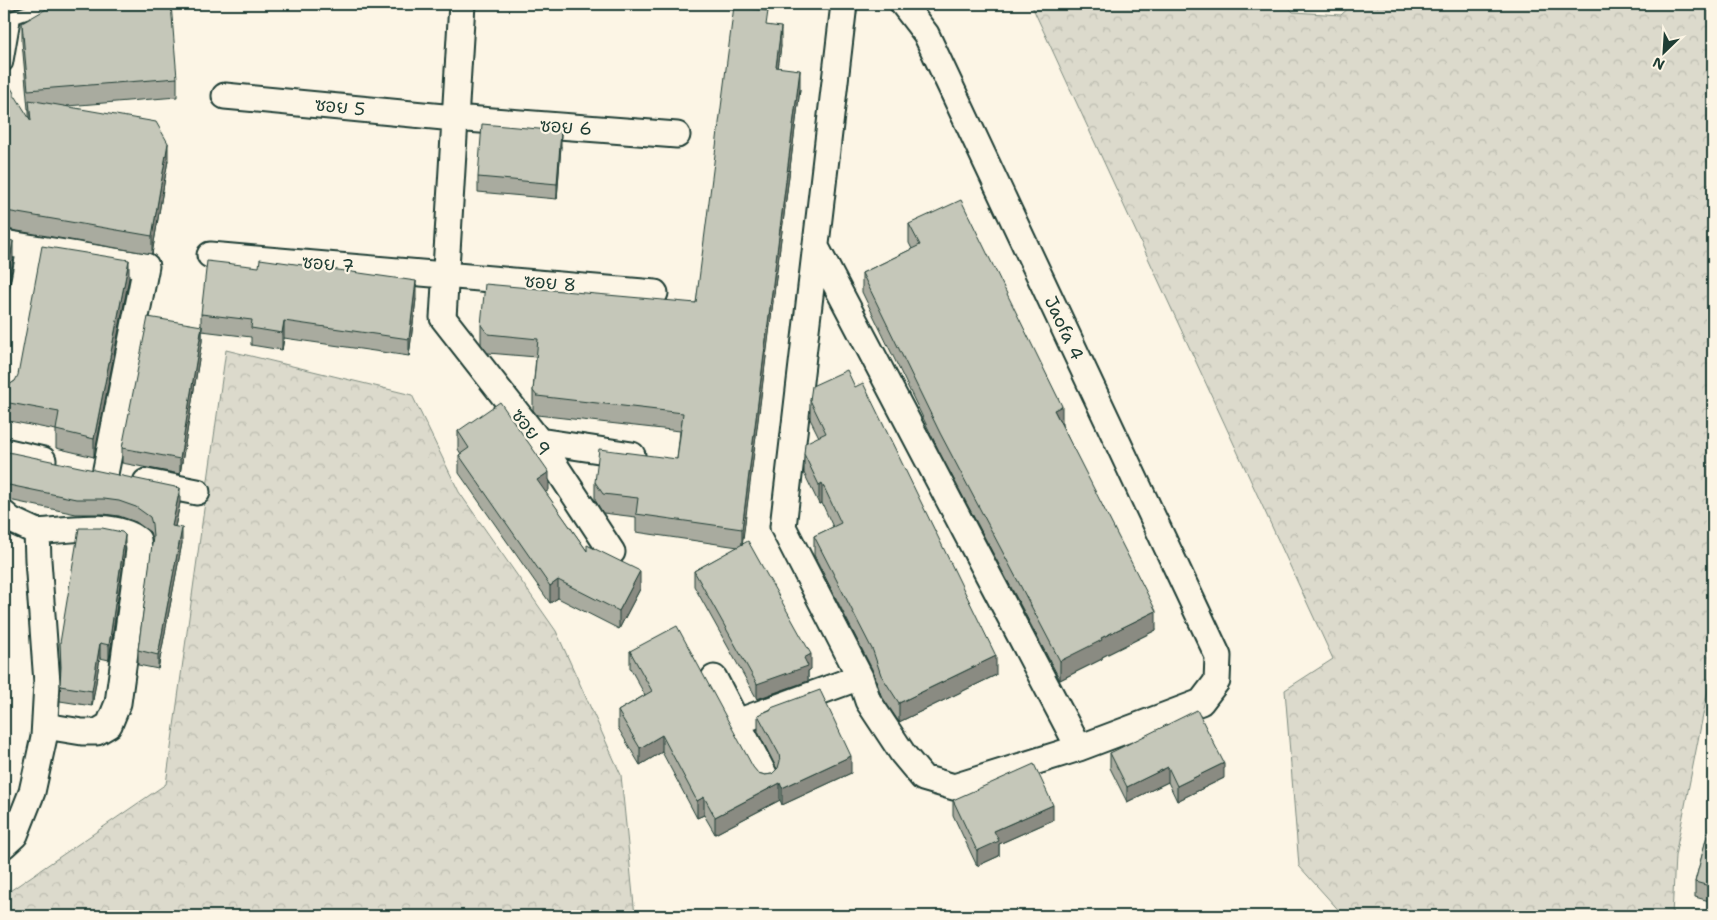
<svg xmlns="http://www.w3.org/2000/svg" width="1717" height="920" viewBox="0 0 1717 920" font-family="'Shantell Sans','Playpen Sans Thai',sans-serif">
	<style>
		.forest { fill: url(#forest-crowns); stroke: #7e8c80 }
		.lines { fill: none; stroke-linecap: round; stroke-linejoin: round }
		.service-casing { stroke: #1f3d34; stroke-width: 16 }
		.minor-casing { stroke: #1f3d34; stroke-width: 29 }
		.service { stroke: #fcf5e5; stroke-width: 12 }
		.minor { stroke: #fcf5e5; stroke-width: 25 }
		.wall { fill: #a9ab9f; stroke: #1f3d34 }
		.shaded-wall { fill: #8a8b82; stroke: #1f3d34 }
		.building { fill: #c5c7b9; stroke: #1f3d34 }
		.labels { text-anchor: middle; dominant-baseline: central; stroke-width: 4.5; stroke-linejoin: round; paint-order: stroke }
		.street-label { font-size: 18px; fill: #1f3d34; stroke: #fcf5e5 }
	</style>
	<defs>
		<pattern id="forest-crowns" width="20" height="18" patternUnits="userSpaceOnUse" patternTransform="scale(1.25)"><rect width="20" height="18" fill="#dcdacc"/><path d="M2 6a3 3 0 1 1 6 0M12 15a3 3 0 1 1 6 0" fill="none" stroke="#bcbcb0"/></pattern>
	</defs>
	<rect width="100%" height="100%" fill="#fcf5e5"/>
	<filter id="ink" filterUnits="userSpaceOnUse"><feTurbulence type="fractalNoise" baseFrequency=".02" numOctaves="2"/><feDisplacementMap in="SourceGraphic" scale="10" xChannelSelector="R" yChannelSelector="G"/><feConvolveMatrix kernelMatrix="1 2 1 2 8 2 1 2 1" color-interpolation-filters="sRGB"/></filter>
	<g filter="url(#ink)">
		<path class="forest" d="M 1031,4 L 1285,4 L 1293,12 L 1341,15 L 1353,4 L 1713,4 L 1713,665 L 1675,856 L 1672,916 L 1344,916 L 1299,866 L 1285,690 L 1333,659 Z
			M 226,350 L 412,395 L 459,492 L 556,631 L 621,775 L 635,916 L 4,916 L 4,895 L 166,784 Z"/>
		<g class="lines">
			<defs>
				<path id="service" d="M 6,64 L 14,17 L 51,4"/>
				<path id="minor" d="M 462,4 L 443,318 L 539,441 L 612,552
					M 844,4 L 783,527 L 860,677 L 868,701 L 903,754 L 923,778 L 954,787 L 1079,748 L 1201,702 L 1217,681 L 1218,656 L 926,34 L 903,4
					M 225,96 L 454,118 L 677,135
					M 4,243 L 146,266 L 105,474
					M 816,247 L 1079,748
					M 210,255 L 655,293
					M 4,390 L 30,248
					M 539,441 L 632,455
					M 4,451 L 43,460
					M 146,482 L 197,492
					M 4,514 L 11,520 L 37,532 L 38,560 L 47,683 L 44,737 L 32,792 L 15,835 L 4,845
					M 37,532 C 65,530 116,521 138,540 L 139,550 L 118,703 L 109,725 L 97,732 L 82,732 L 45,726
					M 714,678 L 766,778
					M 737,722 L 860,677"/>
			</defs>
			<use href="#service" class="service-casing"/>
			<use href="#minor" class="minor-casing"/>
			<use href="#service" class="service"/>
			<use href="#minor" class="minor"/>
		</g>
		<path class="wall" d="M 22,23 L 177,78 L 177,97 L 67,106 L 168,160 L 152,254 L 6,229 L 4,229 L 4,76 L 14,97 L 29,118 L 29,109 L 28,109 L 22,42 Z
			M 768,25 L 781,46 L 778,67 L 800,89 L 742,544 L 811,669 L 808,671 L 808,681 L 757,699 L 694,586 L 694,571 L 738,547 L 636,532 L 636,517 L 603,513 L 595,500 L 595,482 L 677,459 L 680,431 L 537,415 L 533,410 L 533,391 L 536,357 L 488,353 L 481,344 L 481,325 L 696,303 Z
			M 561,146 L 557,199 L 478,192 L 478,177 Z
			M 909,224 L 1062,425 L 1156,630 L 1102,657 L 1102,659 L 1060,680 L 940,453 L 862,292 L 862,273 L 912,249 L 909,243 Z
			M 129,278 L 94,457 L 56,448 L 56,430 L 4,420 L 4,386 L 9,385 L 15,381 Z
			M 416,299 L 409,356 L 284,338 L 282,350 L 251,345 L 251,337 L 202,331 L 202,341 L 180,474 L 122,463 L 122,448 L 201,325 L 201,314 Z
			M 810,400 L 996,675 L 899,722 L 881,695 L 873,671 L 814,555 L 814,536 L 833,527 L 822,503 L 819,504 L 804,473 L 804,454 L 819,437 L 810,419 Z
			M 458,431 L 549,490 L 545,492 L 587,551 L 640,589 L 619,629 L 558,598 L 550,603 L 459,473 L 459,455 L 461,454 L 458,449 Z
			M 4,474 L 180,503 L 175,527 L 182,543 L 158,669 L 138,665 L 138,650 L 153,542 L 152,539 L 150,532 L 136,522 L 119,516 L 104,514 L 76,514 L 4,499 Z
			M 125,550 L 109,660 L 100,658 L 92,706 L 60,701 L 61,676 L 60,643 Z
			M 630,651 L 758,773 L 765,775 L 772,774 L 777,769 L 758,732 L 758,715 L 771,709 L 771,708 L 851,773 L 782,805 L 780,800 L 715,834 L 704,815 L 697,818 L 662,752 L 640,765 L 618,728 L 618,711 L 645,695 L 630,668 Z
			M 1110,753 L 1224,778 L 1177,801 L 1168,782 L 1127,802 L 1110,768 Z
			M 953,800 L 1053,820 L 999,844 L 999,856 L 977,866 L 953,815 Z
			M 1713,800 L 1713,902 L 1695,897 L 1695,882 L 1710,825 L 1710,816 Z"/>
		<path class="shaded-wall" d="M 4,4 L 25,4 L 4,14 Z
			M 781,27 L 781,46 L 776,85 L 776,67 Z
			M 800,70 L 800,89 L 742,547 L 742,529 Z
			M 561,131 L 561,146 L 557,199 L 557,184 Z
			M 168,143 L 168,160 L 152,254 L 152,236 Z
			M 13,241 L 13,259 L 4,312 L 4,294 Z
			M 129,260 L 129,278 L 94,457 L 94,439 Z
			M 416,281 L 416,299 L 409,356 L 409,339 Z
			M 284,321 L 284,338 L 282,350 L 282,333 Z
			M 202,326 L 202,341 L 180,474 L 180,459 Z
			M 1062,406 L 1062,425 L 1054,410 Z
			M 549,472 L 549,490 L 537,498 L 537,480 Z
			M 822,483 L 822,503 L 819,504 L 819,485 Z
			M 180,488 L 180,503 L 172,541 L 172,526 Z
			M 182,528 L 182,543 L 158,669 L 158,655 Z
			M 125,535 L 125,550 L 109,660 L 109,645 Z
			M 640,571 L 640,589 L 619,629 L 619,611 Z
			M 558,580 L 558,598 L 550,603 L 550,586 Z
			M 1156,611 L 1156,630 L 1102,657 L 1102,659 L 1060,680 L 1060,661 L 1101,638 Z
			M 100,643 L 100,658 L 92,706 L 92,691 Z
			M 811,654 L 811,669 L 808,671 L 808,681 L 757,699 L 757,684 Z
			M 996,656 L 996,675 L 899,722 L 899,703 Z
			M 662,735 L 662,752 L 640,765 L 640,748 Z
			M 851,756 L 851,773 L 782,805 L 782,788 Z
			M 1224,763 L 1224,778 L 1177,801 L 1177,786 Z
			M 1168,767 L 1168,782 L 1127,802 L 1127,787 Z
			M 780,783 L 780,800 L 715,834 L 715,817 Z
			M 704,797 L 704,815 L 697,818 L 697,801 Z
			M 1053,805 L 1053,820 L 999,844 L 999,856 L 977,866 L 977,851 L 994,831 Z"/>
		<path class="building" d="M 55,4 L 171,4 L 177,78 L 28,90 L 22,23 Z
			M 734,6 L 768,11 L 766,25 L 781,27 L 776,67 L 800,70 L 742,529 L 636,514 L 638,498 L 603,494 L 595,482 L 599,449 L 677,459 L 683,413 L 537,396 L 533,391 L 538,339 L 488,334 L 481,325 L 485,284 L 696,303 Z
			M 4,76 L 14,93 L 14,97 L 16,97 L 31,121 L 29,100 L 156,122 L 168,143 L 152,236 L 6,211 L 4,211 Z
			M 482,124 L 561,131 L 557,184 L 478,177 Z
			M 961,200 L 1062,406 L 1054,410 L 1156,611 L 1101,638 L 1102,640 L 1060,661 L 940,433 L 862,273 L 920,245 L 909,224 Z
			M 4,239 L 13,241 L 4,294 Z
			M 42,246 L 129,260 L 94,439 L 56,430 L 59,412 L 4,402 L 4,386 L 9,385 L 15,381 L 18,375 Z
			M 260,259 L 416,281 L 409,339 L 284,321 L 282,333 L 251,328 L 252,320 L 201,314 L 207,261 L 259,267 Z
			M 148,317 L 202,326 L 180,459 L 122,448 Z
			M 847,370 L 855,387 L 863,383 L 996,656 L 899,703 L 881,675 L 873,651 L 814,536 L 841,523 L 822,483 L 819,485 L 804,454 L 805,443 L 826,433 L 810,400 L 812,386 Z
			M 500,402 L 549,472 L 537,480 L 587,551 L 587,545 L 640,571 L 619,611 L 558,580 L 550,586 L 459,455 L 469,448 L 458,431 Z
			M 8,452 L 180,488 L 172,526 L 182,528 L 158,655 L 138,650 L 153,537 L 152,524 L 150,517 L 136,507 L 119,501 L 104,499 L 76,499 L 4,484 L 4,474 Z
			M 79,528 L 102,528 L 122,532 L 125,535 L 109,645 L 100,643 L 92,691 L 60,686 L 61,667 L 60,643 Z
			M 748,541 L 811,654 L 804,658 L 808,666 L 757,684 L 694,571 Z
			M 677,626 L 753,767 L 758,773 L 765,775 L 772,774 L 778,768 L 780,761 L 779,754 L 758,715 L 772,709 L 771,708 L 820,690 L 851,756 L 782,788 L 780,783 L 715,817 L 704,797 L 697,801 L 662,735 L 640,748 L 618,711 L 652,691 L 630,651 Z
			M 1197,710 L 1224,763 L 1177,786 L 1168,767 L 1127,787 L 1110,753 Z
			M 1034,764 L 1053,805 L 994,831 L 999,841 L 977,851 L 953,800 Z
			M 1713,800 L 1713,887 L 1695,882 L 1712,816 L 1710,816 Z"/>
	</g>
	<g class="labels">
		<g class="street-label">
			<text transform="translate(340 107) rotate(6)">ซอย 5</text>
			<text transform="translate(566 127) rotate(4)">ซอย 6</text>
			<text transform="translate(328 264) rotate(5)">ซอย 7</text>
			<text transform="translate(550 283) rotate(5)">ซอย 8</text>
			<text transform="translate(1064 328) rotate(65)">Jaofa 4</text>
			<text transform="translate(531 432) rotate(54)">ซอย 9</text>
		</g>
	</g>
	<rect width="1717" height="920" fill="none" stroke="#fcf5e5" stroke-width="20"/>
	<rect x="10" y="10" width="1697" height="900" fill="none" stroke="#1f3d34" stroke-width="2" filter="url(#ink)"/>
	<g transform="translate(1664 52) rotate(205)" stroke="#fcf5e5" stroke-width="4" paint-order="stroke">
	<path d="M0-4L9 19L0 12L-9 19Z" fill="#1f3d34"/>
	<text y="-8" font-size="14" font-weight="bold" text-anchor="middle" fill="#1f3d34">N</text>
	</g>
</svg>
